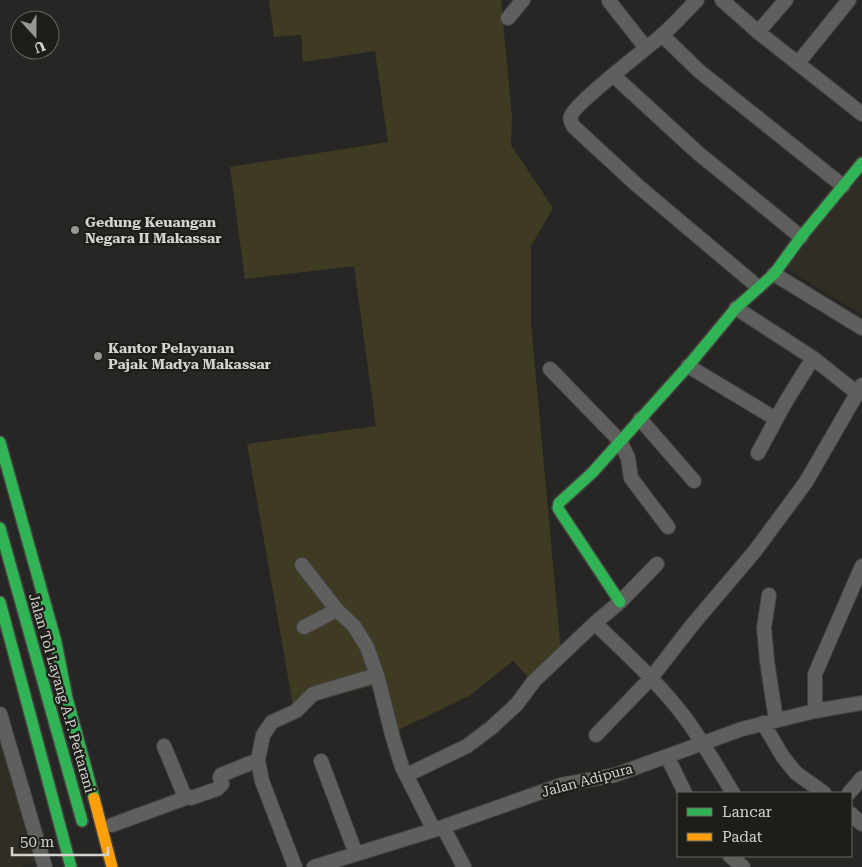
<svg xmlns="http://www.w3.org/2000/svg" width="862" height="867" viewBox="0 0 862 867" font-family="'Roboto Serif',serif">
	<style>
		.built { fill: #2f2d24 }
		.green { fill: #3f3b22 }
		.lines { fill: none; stroke-linecap: round; stroke-linejoin: round }
		.street-casing { stroke: #434240; stroke-width: 16 }
		.fast-casing { stroke: #434240; stroke-width: 14 }
		.slow-casing { stroke: #434240; stroke-width: 14 }
		.street { stroke: #5f5f5d; stroke-width: 14 }
		.fast { stroke: #30b455; stroke-width: 11 }
		.slow { stroke: #ff9f0a; stroke-width: 11 }
		.poi-dot { fill: #979694; stroke: #1e1e19; stroke-width: 2 }
		.labels { text-anchor: middle; dominant-baseline: central; stroke-width: 4.5; stroke-linejoin: round; paint-order: stroke }
		.poi-label { font-size: 14px; font-weight: bold; fill: #d4d3d0; stroke: #1e1e19; text-anchor: start }
		.street-label { font-size: 14px; fill: #d4d3d0; stroke: #1e1e19 }
	</style>
	<rect width="100%" height="100%" fill="#272624"/>
	<path class="built" d="M 862,169 L 862,315 L 783,266 Z
		M 0,739 L 31,836 L 37,862 L 21,867 L 0,867 Z"/>
	<path class="green" d="M 269,0 L 501,0 L 512,117 L 511,145 L 553,208 L 531,246 L 531,323 L 561,652 L 534,683 L 513,661 L 469,696 L 396,731 L 381,684 L 293,705 L 247,444 L 376,426 L 354,266 L 245,279 L 230,167 L 388,142 L 375,51 L 303,62 L 301,35 L 274,37 Z"/>
	<g class="lines">
		<defs>
			<path id="street" d="M 697,0 C 685,12 674,25 661,36 C 647,48 574,104 571,116 C 569,120 572,124 574,127 L 638,186 L 758,287
				M 722,0 L 758,32 L 862,114
				M 609,1 L 646,48
				M 508,18 L 523,0
				M 758,32 L 786,0
				M 662,35 L 699,71 L 843,186
				M 798,63 L 849,0
				M 614,76 L 698,153 L 801,237
				M 774,274 L 862,328
				M 736,308 L 813,358 L 857,393
				M 688,366 L 776,419
				M 550,369 L 620,441 L 628,458 L 631,478 L 668,527
				M 640,419 L 694,481
				M 758,453 L 785,403 L 813,358
				M 657,564 L 620,602 L 595,623 C 625,653 658,682 683,715 C 702,740 717,767 733,793
				M 302,565 L 337,610 L 354,626 L 367,647 L 377,675 L 393,738 L 402,767 L 434,830
				M 769,595 L 764,628 L 767,661 L 776,720
				M 304,627 L 337,610
				M 815,711 L 815,674 L 862,566
				M 0,714 L 45,867
				M 763,723 L 783,757 L 796,773 L 824,793
				M 596,735 L 651,678 L 693,624 L 755,551 L 806,482 L 862,385
				M 667,756 L 685,793
				M 321,761 L 356,854
				M 407,775 L 467,746 L 491,728 L 517,704 L 534,681 L 595,623
				M 849,793 L 862,778
				M 184,795 L 191,798 L 217,789 L 222,784 L 220,777 L 221,775 L 258,760
				M 851,814 L 862,824
				M 112,825 L 183,799 L 183,792 L 164,746
				M 443,827 L 464,867
				M 730,856 L 743,867
				M 295,867 L 262,781 L 258,760 L 263,735 L 272,722 L 296,711 L 313,694 L 377,675
				M 314,867 L 434,830 L 561,785 L 615,775 L 742,729 L 815,711 L 862,703"/>
			<path id="fast" d="M 0,442 L 56,642 L 67,698 L 94,798
				M 0,528 L 82,821
				M 0,602 L 71,867
				M 620,602 L 561,513 L 558,508 L 559,503 L 592,473 L 688,366 L 736,308 L 774,274 L 801,237 L 862,163"/>
			<path id="slow" d="M 94,798 L 112,867"/>
		</defs>
		<use href="#street" class="street-casing"/>
		<use href="#fast" class="fast-casing"/>
		<use href="#slow" class="slow-casing"/>
		<use href="#street" class="street"/>
		<use href="#fast" class="fast"/>
		<use href="#slow" class="slow"/>
	</g>
	<g class="poi-dot">
		<circle cx="75" cy="230" r="5"/>
		<circle cx="98" cy="356" r="5"/>
	</g>
	<g class="labels">
		<g class="poi-label">
			<text x="85" y="222">Gedung Keuangan<tspan x="85" dy="16">Negara II Makassar</tspan></text>
			<text x="108" y="348">Kantor Pelayanan<tspan x="108" dy="16">Pajak Madya Makassar</tspan></text>
		</g>
		<g class="street-label">
			<text transform="translate(62 693) rotate(74)">Jalan Tol Layang A.P. Pettarani</text>
			<text transform="translate(587 780) rotate(-15)">Jalan Adipura</text>
		</g>
	</g>
	<rect x="677" y="792" width="175" height="65" fill="#1e1e19" stroke="#676662"/>
	<rect x="687" y="808" width="25" height="8" fill="#30b455" stroke="#676662"/>
	<text x="722" y="817" font-size="15" fill="#d4d3d0">Lancar</text>
	<rect x="687" y="833" width="25" height="8" fill="#ff9f0a" stroke="#676662"/>
	<text x="722" y="842" font-size="15" fill="#d4d3d0">Padat</text>
	<g transform="translate(35 35) rotate(159)"><circle r="24" fill="#1e1e19" stroke="#676662"/>
	<path d="M0-4L9 19L0 12L-9 19Z" fill="#979694"/>
	<text y="-8" font-size="14" font-weight="bold" text-anchor="middle" fill="#d4d3d0">U</text>
	</g>
	<path d="M12 847v8h96v-8" fill="none" stroke="#d4d3d0" stroke-width="2.5"/>
	<text x="20" y="847" font-size="15" fill="#d4d3d0" stroke="#1e1e19" stroke-width="4" paint-order="stroke">50 m</text>
</svg>
